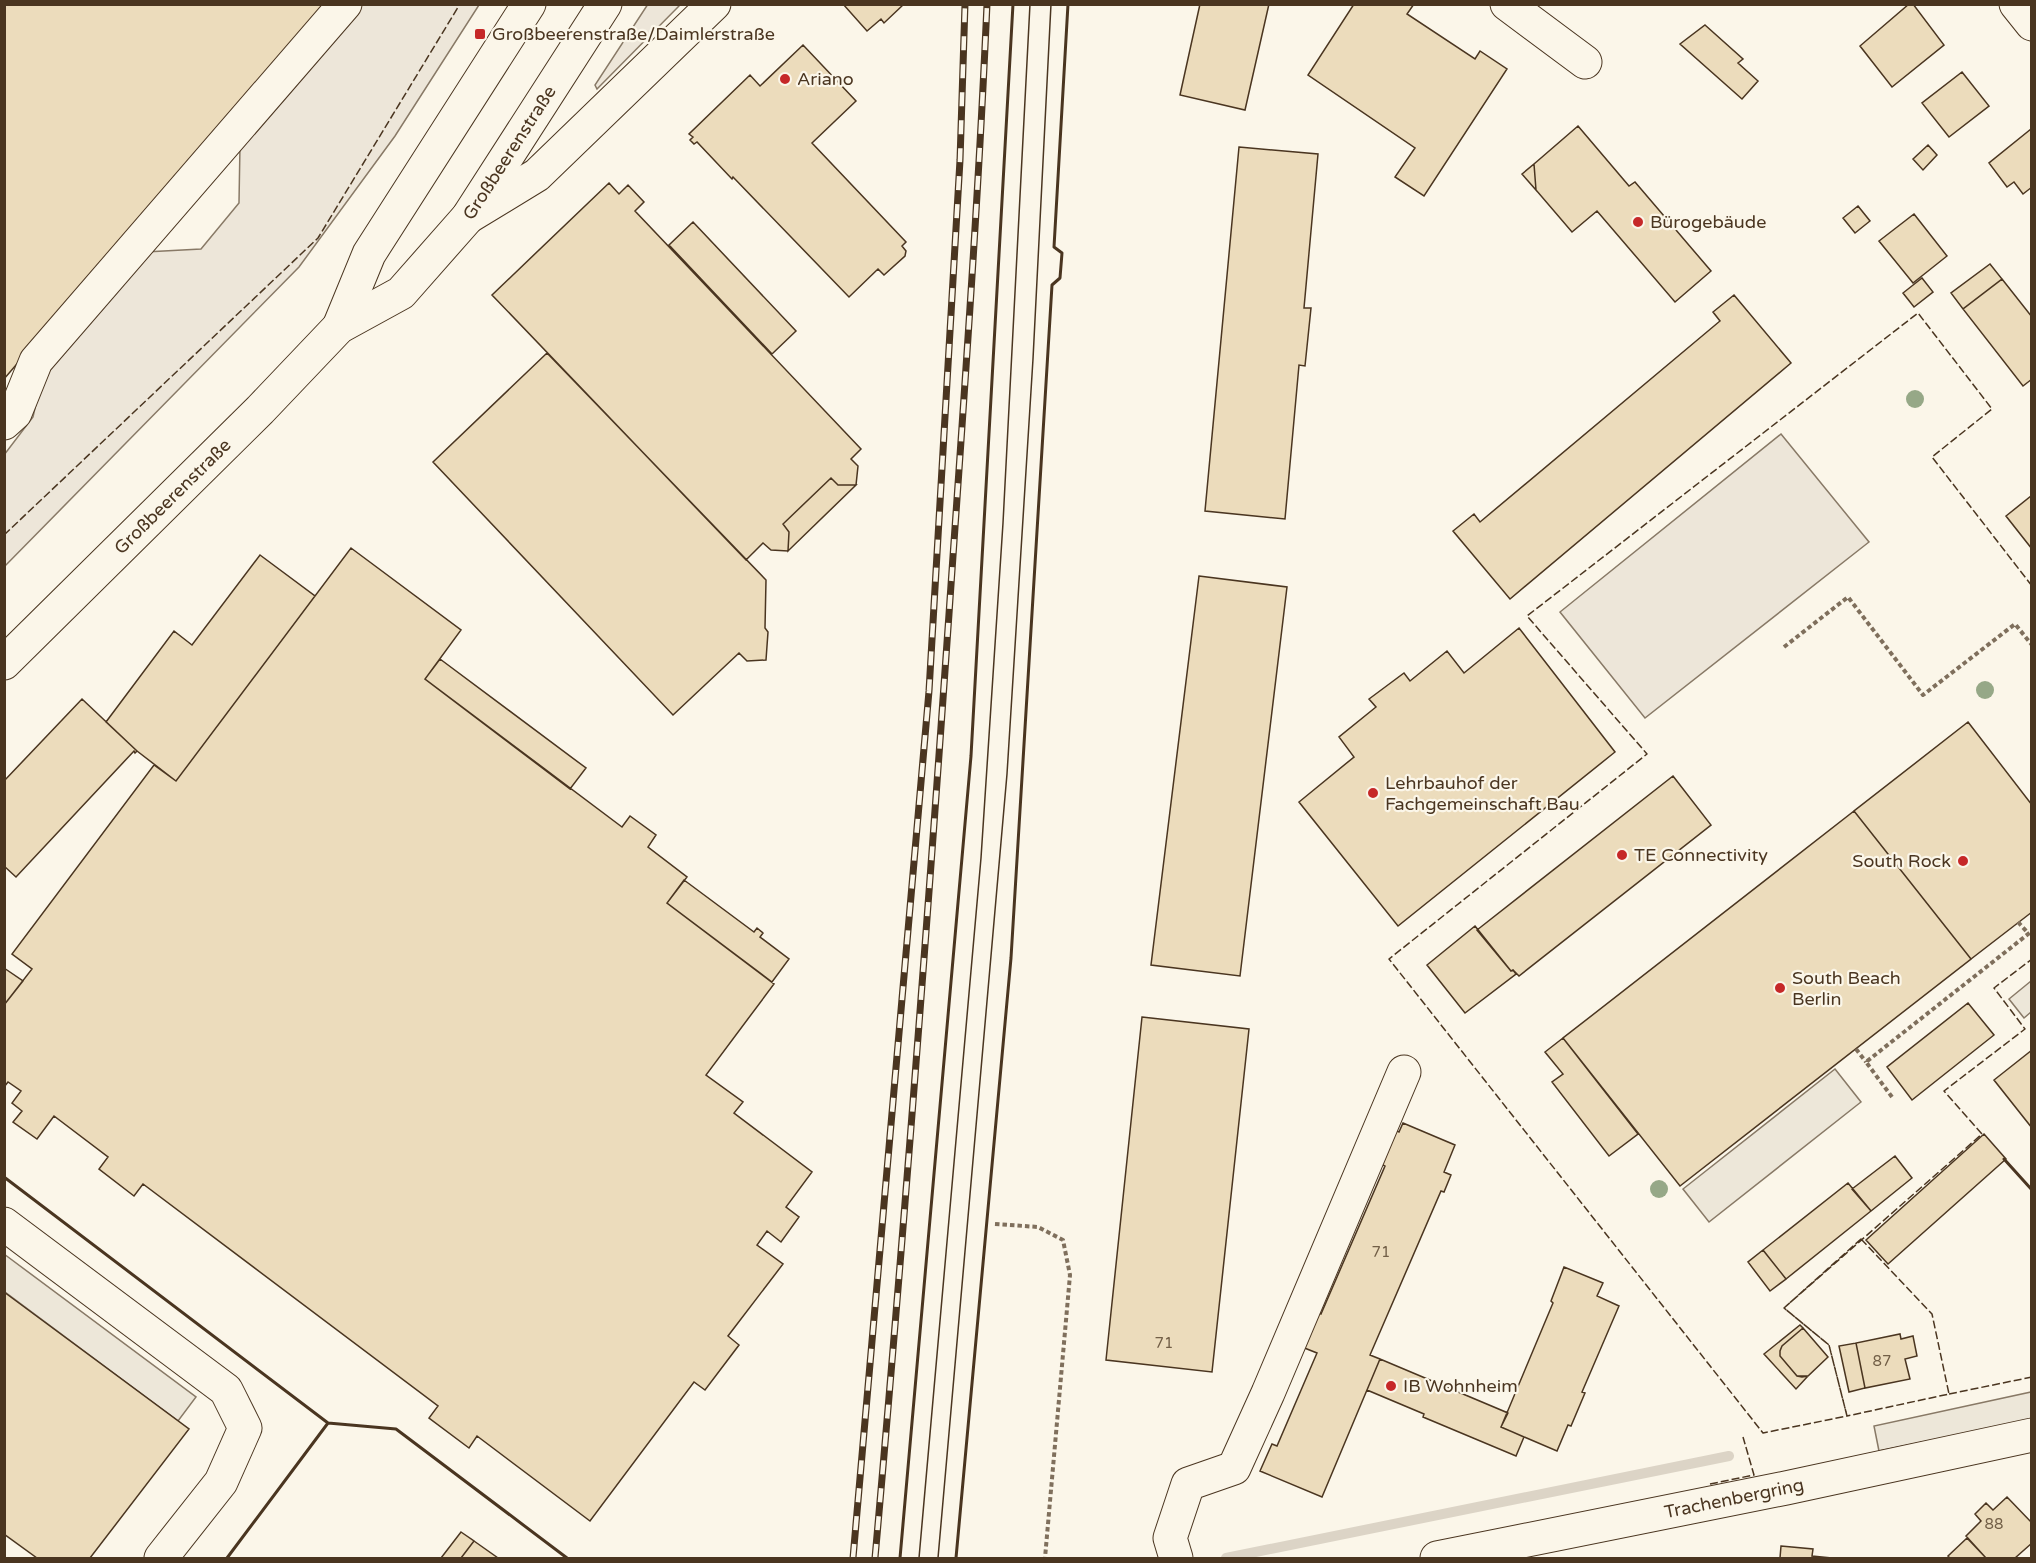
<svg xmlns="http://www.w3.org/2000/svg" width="2036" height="1563" viewBox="0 0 2036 1563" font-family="'Varela Round',sans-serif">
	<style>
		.green { fill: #ede6d9; stroke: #887966; stroke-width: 1.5 }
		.parking { fill: #ede7d9; stroke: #887966; stroke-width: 1.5 }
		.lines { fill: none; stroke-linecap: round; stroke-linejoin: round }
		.stream { stroke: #dcd4c6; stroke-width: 10 }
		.building { fill: #ecdcbc; stroke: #4a3520; stroke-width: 1.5 }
		.minor-casing { stroke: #4a3520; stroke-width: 35 }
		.major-casing { stroke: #4a3520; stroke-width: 35 }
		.path { stroke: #7f6f5c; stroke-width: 4; stroke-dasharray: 4.5 3; stroke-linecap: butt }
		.minor { stroke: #fbf6e9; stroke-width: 33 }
		.major { stroke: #fbf6e9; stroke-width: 33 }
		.tram { stroke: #4a3520; stroke-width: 1.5 }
		.rail-casing { stroke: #4a3520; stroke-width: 7 }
		.rail { stroke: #fbf6e9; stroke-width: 4.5; stroke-dasharray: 14; stroke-linecap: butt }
		.fence { stroke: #4a3520; stroke-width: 1.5; stroke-dasharray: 8 3; stroke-linecap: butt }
		.wall { stroke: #4a3520; stroke-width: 3 }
		.tree { fill: #96a887 }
		.poi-dot { fill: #c62828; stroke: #fbf6e9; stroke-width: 2 }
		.labels { text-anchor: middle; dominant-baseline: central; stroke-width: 4.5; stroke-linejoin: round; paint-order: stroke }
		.number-label { font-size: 15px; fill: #725f47 }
		.poi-label { font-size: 18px; fill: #4a3520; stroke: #fbf6e9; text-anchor: start }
		.street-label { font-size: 18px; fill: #4a3520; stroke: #fbf6e9 }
	</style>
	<rect width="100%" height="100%" fill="#fbf6e9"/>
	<path class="green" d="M 648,4 L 680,5 L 597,89 L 595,85 Z
		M 360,5 L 479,5 L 395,136 L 299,267 L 5,566 L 4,455 L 33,417 L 44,369 L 145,252 L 201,249 L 239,203 L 240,145 Z
		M 1781,434 L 1869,542 L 1645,718 L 1560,612 Z"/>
	<path class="parking" d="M 2031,981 L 2031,1012 L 2024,1018 L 2009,999 Z
		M 1835,1069 L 1861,1102 L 1709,1222 L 1683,1189 Z
		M 4,1254 L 196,1397 L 178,1421 L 5,1292 Z
		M 2031,1392 L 2031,1420 L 1879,1451 L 1874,1426 Z"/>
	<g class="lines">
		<path class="stream" d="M 1226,1558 L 1729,1456"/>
	</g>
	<path class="building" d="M 4,4 L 326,4 L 4,379 Z
		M 843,4 L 904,4 L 884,23 L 881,19 L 867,31 Z
		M 1200,4 L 1269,4 L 1245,110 L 1180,95 Z
		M 1354,4 L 1414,4 L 1407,14 L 1475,59 L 1480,51 L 1507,69 L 1424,196 L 1395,177 L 1415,148 L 1308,75 Z
		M 1909,4 L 1913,4 L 1944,45 L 1892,87 L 1860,46 Z
		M 1705,25 L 1743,59 L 1738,63 L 1758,81 L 1742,99 L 1680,44 Z
		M 803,45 L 856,101 L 812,143 L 906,242 L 902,246 L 906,251 L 905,256 L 884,275 L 878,269 L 849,297 L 733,177 L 732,179 L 697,142 L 694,144 L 690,140 L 693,137 L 689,134 L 750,75 L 760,86 Z
		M 1962,72 L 1989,106 L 1949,137 L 1922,103 Z
		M 1578,126 L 1629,186 L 1635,182 L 1711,271 L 1675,302 L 1597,211 L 1572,232 L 1536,190 L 1534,164 Z
		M 2031,129 L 2032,187 L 2023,194 L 2014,182 L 2007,187 L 1989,163 Z
		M 1928,145 L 1937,155 L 1923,170 L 1913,159 Z
		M 1239,147 L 1318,154 L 1304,308 L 1311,308 L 1305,366 L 1299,365 L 1285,519 L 1205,511 Z
		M 1534,164 L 1536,190 L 1522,174 Z
		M 609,183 L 619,194 L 628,185 L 644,202 L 635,211 L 861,449 L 851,459 L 858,466 L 856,485 L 838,485 L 831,478 L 783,524 L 789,532 L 788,551 L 771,550 L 763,543 L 746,560 L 492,295 Z
		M 1858,206 L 1870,221 L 1855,233 L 1843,218 Z
		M 1914,214 L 1947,256 L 1913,283 L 1879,241 Z
		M 693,222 L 796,331 L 772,354 L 669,245 Z
		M 1990,264 L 2002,279 L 1963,309 L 1951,293 Z
		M 1922,278 L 1933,292 L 1914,307 L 1903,293 Z
		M 2002,279 L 2032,317 L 2032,379 L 2023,386 L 1963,309 Z
		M 1734,295 L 1791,363 L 1510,599 L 1453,531 L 1474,514 L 1480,522 L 1720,321 L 1713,312 Z
		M 547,353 L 766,580 L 765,628 L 768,632 L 766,660 L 747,661 L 739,653 L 673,715 L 433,462 Z
		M 831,478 L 838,485 L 856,485 L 788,551 L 789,532 L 783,524 Z
		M 2031,496 L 2032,496 L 2032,549 L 2006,516 Z
		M 351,548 L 461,630 L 425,679 L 622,827 L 630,816 L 656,835 L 648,847 L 687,877 L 667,903 L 774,984 L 706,1075 L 743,1102 L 734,1113 L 812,1172 L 786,1207 L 799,1217 L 781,1242 L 767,1231 L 757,1245 L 783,1264 L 728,1336 L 739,1345 L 705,1390 L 694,1382 L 590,1521 L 477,1436 L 469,1448 L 429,1418 L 438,1406 L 143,1184 L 134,1196 L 99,1169 L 108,1157 L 54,1116 L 37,1139 L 13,1122 L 22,1111 L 12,1103 L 21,1091 L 8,1082 L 4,1087 L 4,1005 L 32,969 L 12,954 L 154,765 L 176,781 Z
		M 260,555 L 315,596 L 176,781 L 137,751 L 106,722 L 174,631 L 192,645 Z
		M 1199,576 L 1287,587 L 1240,976 L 1151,965 Z
		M 1519,628 L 1615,752 L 1398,926 L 1299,802 L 1354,757 L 1339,737 L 1376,707 L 1369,699 L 1404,673 L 1410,681 L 1447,651 L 1464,673 Z
		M 440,659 L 586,768 L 570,789 L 425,679 Z
		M 82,699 L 137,751 L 135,753 L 134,751 L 16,877 L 4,866 L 4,781 Z
		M 1968,722 L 2032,805 L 2032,912 L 1971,959 L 1854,811 Z
		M 1673,776 L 1711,825 L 1519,976 L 1513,970 L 1511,971 L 1477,930 Z
		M 1854,811 L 1971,959 L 1680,1186 L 1563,1038 Z
		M 684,880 L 754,932 L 757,928 L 763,933 L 760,937 L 789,959 L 772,982 L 667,903 Z
		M 1475,926 L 1511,971 L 1513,970 L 1516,974 L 1465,1013 L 1427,965 Z
		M 4,968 L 23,981 L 4,1005 Z
		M 1968,1003 L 1994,1035 L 1912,1100 L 1887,1067 Z
		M 1142,1017 L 1249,1029 L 1212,1372 L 1106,1360 Z
		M 1563,1038 L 1638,1134 L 1609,1156 L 1552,1082 L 1563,1074 L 1545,1052 Z
		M 2032,1050 L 2032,1128 L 1994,1080 Z
		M 1403,1123 L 1455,1145 L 1444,1172 L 1451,1175 L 1444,1192 L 1441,1191 L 1370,1355 L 1380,1359 L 1322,1497 L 1260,1471 L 1272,1444 L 1277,1446 L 1317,1353 L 1302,1347 L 1317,1312 L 1321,1314 L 1385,1166 L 1381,1164 L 1395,1130 L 1399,1132 Z
		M 1984,1134 L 2006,1159 L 1888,1264 L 1866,1240 Z
		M 1895,1156 L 1912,1178 L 1871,1211 L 1852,1189 Z
		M 1848,1183 L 1871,1211 L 1786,1279 L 1763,1250 Z
		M 1763,1250 L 1786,1279 L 1770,1291 L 1748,1262 Z
		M 1564,1267 L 1603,1283 L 1597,1296 L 1619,1306 L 1582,1392 L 1585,1393 L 1571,1426 L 1568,1425 L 1557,1451 L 1501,1427 L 1553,1303 L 1551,1301 Z
		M 4,1292 L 189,1429 L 90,1558 L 37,1558 L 4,1534 Z
		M 1800,1325 L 1803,1328 L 1782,1346 L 1780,1351 L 1780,1356 L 1797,1376 L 1808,1376 L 1796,1389 L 1764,1354 Z
		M 1803,1328 L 1828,1357 L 1808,1376 L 1802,1377 L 1797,1376 L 1780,1356 L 1780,1351 L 1782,1346 Z
		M 1900,1334 L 1901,1339 L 1913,1336 L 1917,1356 L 1905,1359 L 1910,1379 L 1865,1388 L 1856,1343 Z
		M 1856,1343 L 1865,1388 L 1849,1392 L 1839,1346 Z
		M 1380,1359 L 1508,1413 L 1501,1427 L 1524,1437 L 1516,1456 L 1423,1417 L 1424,1414 L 1367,1390 Z
		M 2007,1497 L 2032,1523 L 2032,1543 L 2015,1558 L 1986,1558 L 1966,1536 L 1981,1521 L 1975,1514 L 1986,1503 L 1993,1510 Z
		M 461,1532 L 474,1541 L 461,1558 L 441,1558 Z
		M 1967,1538 L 1986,1558 L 1950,1558 L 1948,1556 Z
		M 474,1541 L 498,1558 L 461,1558 Z
		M 1781,1546 L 1813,1549 L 1812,1556 L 1832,1558 L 1780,1558 Z"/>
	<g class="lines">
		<defs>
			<g id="minor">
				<path d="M 1507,4 L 1585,62"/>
				<path d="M 2016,4 L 2032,24"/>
				<path d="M 468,217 L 537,175 L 714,4"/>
				<path d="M 4,423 L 15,413 L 36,361 L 345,4"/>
				<path d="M 4,1224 L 226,1390 L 245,1428 L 221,1482 L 161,1558"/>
				<path d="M 1176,1558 L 1170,1538 L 1188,1484 L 1234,1468 L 1268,1393 L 1404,1072"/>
				<path id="s1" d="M 1437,1558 L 1786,1488 L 2032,1435"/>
			</g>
			<g id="major">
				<path d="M 339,327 L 369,254 L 529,4"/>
				<path id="s2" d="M 4,663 L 260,410 L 339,327 L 401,293 L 468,217 L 605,4"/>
			</g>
		</defs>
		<use href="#minor" class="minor-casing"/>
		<use href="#major" class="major-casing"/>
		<path class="path" d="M 1784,647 L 1848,597 L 1923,695 L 2015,624 L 2032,645
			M 2018,922 L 2028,933
			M 1856,1049 L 1866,1062
			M 1892,1097 L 1866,1062 L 2032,931
			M 995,1224 L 1038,1227 L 1063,1240 L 1070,1275 L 1045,1558"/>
		<use href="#minor" class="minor"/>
		<use href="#major" class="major"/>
		<path class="tram" d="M 919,1558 L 981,858 L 1003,523 L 1030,4
			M 938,1558 L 1007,774 L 1033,359 L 1051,4"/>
		<defs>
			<path id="rail" d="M 853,1558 L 929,691 L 960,160 L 965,4
				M 875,1558 C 903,1244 927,929 949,614 C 963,411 978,208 987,4"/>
		</defs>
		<use href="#rail" class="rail-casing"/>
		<use href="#rail" class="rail"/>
		<path class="fence" d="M 4,535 L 318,238 L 460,4
			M 2032,586 L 1932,457 L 1992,409 L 1918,313 L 1527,616 L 1647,754 L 1389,959 L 1763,1433 L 1847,1416 L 1829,1345 L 1784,1308 L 1982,1134 L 1944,1091 L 2025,1029 L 1994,988 L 2032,959
			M 1861,1239 L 1932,1314 L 1949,1394 L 1847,1416 L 1829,1345 L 1784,1308 Z
			M 1949,1394 L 2032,1377
			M 1710,1484 L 1754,1475 L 1743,1437"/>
		<path class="wall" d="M 2004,1159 L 2032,1190
			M 4,1177 L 328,1423 L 227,1558
			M 328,1423 L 396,1429 L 567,1558
			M 900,1558 L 971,756 L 1013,4
			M 956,1558 L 1011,958 L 1052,285 L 1060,278 L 1062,253 L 1054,247 L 1068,4"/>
	</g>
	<g class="tree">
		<circle cx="1915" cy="399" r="9"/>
		<circle cx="1985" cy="690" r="9"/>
		<circle cx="1659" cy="1189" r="9"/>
	</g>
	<g class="poi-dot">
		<rect x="474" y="28" width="12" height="12" rx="3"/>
		<circle cx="785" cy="79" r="6"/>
		<circle cx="1638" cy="222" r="6"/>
		<circle cx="1373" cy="793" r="6"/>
		<circle cx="1622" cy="855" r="6"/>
		<circle cx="1963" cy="861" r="6"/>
		<circle cx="1780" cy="988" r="6"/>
		<circle cx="1391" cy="1386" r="6"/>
	</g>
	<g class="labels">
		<g class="number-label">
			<text x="1381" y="1252">71</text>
			<text x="1164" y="1343">71</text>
			<text x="1882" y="1361">87</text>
			<text x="1994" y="1524">88</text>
		</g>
		<g class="poi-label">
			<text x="492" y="34">Großbeerenstraße/Daimlerstraße</text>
			<text x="797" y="79">Ariano</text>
			<text x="1650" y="222">Bürogebäude</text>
			<text x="1385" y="783">Lehrbauhof der<tspan x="1385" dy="21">Fachgemeinschaft Bau</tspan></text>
			<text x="1634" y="855">TE Connectivity</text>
			<text x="1951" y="861" text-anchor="end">South Rock</text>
			<text x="1792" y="978">South Beach<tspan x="1792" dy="21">Berlin</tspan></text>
			<text x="1403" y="1386">IB Wohnheim</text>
		</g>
		<g class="street-label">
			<text stroke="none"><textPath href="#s2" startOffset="723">Großbeerenstraße</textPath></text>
			<text stroke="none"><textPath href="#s2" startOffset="237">Großbeerenstraße</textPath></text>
			<text stroke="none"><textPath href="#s1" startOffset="303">Trachenbergring</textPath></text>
		</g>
	</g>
	<rect width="2036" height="1563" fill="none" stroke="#4a3520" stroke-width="12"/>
</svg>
